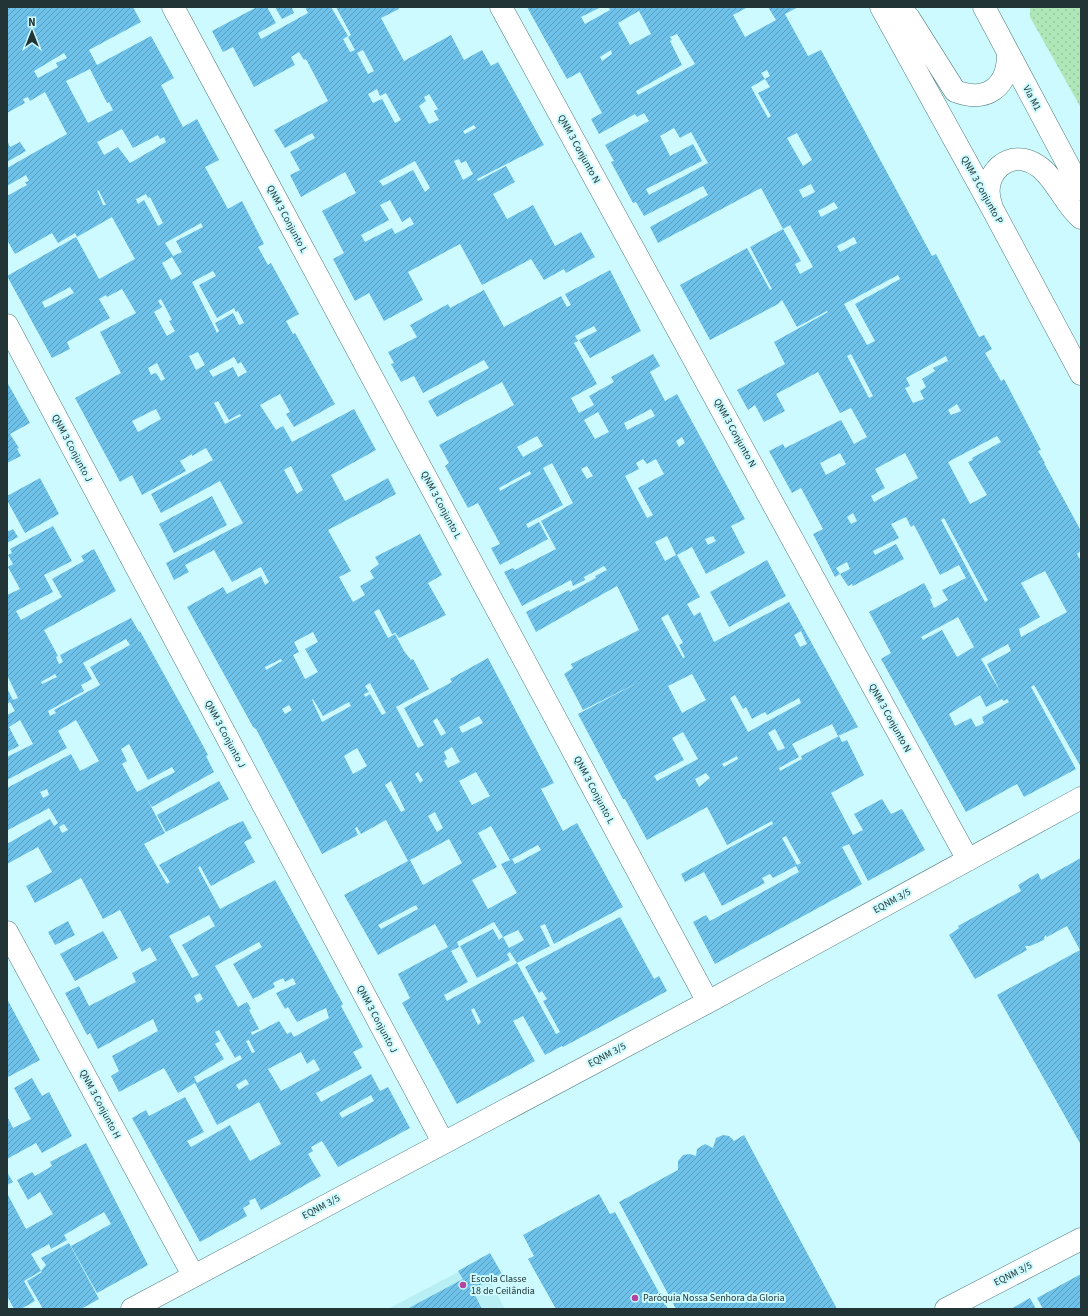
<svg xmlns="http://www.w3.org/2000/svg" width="1088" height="1316" viewBox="0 0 1088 1316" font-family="'Source Sans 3',sans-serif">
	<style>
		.built { fill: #b7eff4 }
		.park { fill: url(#park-dots) }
		.building { fill: url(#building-hatch); fill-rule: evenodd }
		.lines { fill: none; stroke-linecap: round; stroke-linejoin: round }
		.minor-casing { stroke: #517b7f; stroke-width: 23 }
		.secondary-casing { stroke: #517b7f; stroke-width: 23 }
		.minor { stroke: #fff; stroke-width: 22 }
		.secondary { stroke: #fff; stroke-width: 22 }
		.poi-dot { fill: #b5449f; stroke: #ccfafe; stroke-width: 1.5 }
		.labels { text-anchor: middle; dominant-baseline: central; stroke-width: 4; stroke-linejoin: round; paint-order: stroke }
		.street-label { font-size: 10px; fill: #223435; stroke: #ccfafe }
		.poi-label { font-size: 10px; fill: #223435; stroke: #ccfafe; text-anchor: start }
	</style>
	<defs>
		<pattern id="park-dots" width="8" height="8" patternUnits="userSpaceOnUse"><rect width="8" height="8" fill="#afe7b9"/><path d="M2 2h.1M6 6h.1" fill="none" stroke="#96c7a0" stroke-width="1.8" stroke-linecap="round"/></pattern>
		<pattern id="building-hatch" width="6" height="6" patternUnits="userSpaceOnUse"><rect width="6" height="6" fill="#6ec2e9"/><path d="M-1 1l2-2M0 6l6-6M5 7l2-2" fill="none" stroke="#5a9ebe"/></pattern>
	</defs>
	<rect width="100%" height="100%" fill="#ccfafe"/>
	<path class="built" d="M 479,1261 L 505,1309 L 388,1309 Z"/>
	<path class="park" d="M 1030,7 L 1081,7 L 1081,108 L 1030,17 Z"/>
	<path class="building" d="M 11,7 L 133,7 L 141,22 L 89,50 L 97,65 L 151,36 L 174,78 L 161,85 L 183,127 L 197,119 L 219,160 L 205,167 L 228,209 L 242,201 L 264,244 L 258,247 L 268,265 L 271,263 L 299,314 L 286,321 L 293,334 L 295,333 L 335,404 L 294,427 L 286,414 L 290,412 L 280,394 L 260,405 L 276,430 L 283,426 L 292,442 L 354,409 L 376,450 L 331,475 L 345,501 L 388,478 L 396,494 L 328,530 L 351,571 L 339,577 L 353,602 L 365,595 L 360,586 L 374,578 L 370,571 L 379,564 L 375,557 L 420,534 L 442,575 L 428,583 L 446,615 L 399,638 L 394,631 L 395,633 L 392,634 L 379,609 L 374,612 L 388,638 L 395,634 L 404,651 L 411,660 L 413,659 L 429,689 L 396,707 L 418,748 L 424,745 L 404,708 L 452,682 L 450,679 L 488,658 L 554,783 L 541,789 L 563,831 L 577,823 L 623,907 L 554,944 L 545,924 L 540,926 L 550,946 L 517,963 L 510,952 L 507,954 L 510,960 L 477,978 L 460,946 L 493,929 L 499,940 L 503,937 L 509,948 L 524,940 L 518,930 L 503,937 L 494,922 L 457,942 L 459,947 L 451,951 L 468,982 L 444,995 L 447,1001 L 517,963 L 556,1034 L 560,1032 L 543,1001 L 547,999 L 542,991 L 539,993 L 525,967 L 620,917 L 654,979 L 659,976 L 667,991 L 563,1047 L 562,1046 L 545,1055 L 523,1016 L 513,1021 L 535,1061 L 457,1104 L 402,1003 L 410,998 L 398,974 L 448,947 L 435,924 L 378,955 L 344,895 L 408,861 L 386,820 L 361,834 L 357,827 L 355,828 L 358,835 L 322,854 L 256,729 L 253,727 L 187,607 L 223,587 L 227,594 L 261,576 L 265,585 L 269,582 L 261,567 L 232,582 L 214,550 L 185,565 L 189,572 L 174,580 L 166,563 L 243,523 L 220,481 L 161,513 L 151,494 L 213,460 L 206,448 L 192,456 L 192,454 L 180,461 L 186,471 L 142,495 L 132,475 L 120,482 L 75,398 L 121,373 L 100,332 L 136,313 L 122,289 L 107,297 L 106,295 L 99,299 L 110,318 L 67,342 L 70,349 L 52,358 L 7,276 L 76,237 L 99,279 L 135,259 L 112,217 L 77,237 L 75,233 L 58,243 L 52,233 L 15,254 L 7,240 L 7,196 L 27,185 L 25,182 L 29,181 L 26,175 L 7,186 L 7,168 L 67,134 L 45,92 L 30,101 L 28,97 L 23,99 L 25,103 L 7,113 L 7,9 ZM 64,53 L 67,58 L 56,63 L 58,67 L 38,78 L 34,71 ZM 90,69 L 107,103 L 109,102 L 113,110 L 88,123 L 66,81 ZM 122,129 L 133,148 L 158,135 L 160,139 L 164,137 L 166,142 L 130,163 L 118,147 L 104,155 L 97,142 ZM 97,190 L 99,191 L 106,205 L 103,205 ZM 146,194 L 148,198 L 150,197 L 163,223 L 158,226 L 144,200 L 138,204 L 136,199 ZM 201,223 L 203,227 L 176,241 L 182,252 L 173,256 L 165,243 ZM 172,257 L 182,274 L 171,280 L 162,263 ZM 213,271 L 216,276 L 199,285 L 217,318 L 234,308 L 236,312 L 238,311 L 244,323 L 239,325 L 233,313 L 215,323 L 219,331 L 217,333 L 192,282 ZM 70,287 L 74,293 L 45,308 L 42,302 ZM 161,299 L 172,320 L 169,321 L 175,331 L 167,336 L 154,312 L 162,307 L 158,301 ZM 198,352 L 205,365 L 196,370 L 189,356 ZM 234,357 L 238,364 L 241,362 L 247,372 L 238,377 L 233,367 L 213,377 L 209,371 ZM 157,363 L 165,379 L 161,381 L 157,374 L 155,373 L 151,375 L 148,368 ZM 218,401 L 229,420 L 240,414 L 241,416 L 225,424 L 214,403 ZM 156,409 L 161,419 L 138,432 L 132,421 ZM 291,466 L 303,490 L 297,494 L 284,470 ZM 313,632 L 318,642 L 305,649 L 318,672 L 305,679 L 293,655 L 299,652 L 294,642 ZM 281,659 L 282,661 L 266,670 L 265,667 ZM 370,683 L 386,713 L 382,715 L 370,694 L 365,697 L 364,694 L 369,692 L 365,686 ZM 313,699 L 323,716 L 349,702 L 351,706 L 322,722 L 312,700 ZM 289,705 L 292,710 L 285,714 L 282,709 ZM 479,716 L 483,723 L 462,733 L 459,727 ZM 437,718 L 446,733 L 441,736 L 433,721 ZM 452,747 L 460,762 L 448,768 L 444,761 L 447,759 L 444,752 ZM 357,748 L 367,766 L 353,774 L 344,756 ZM 418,772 L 423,780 L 420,783 L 415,774 ZM 476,772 L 490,796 L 472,805 L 459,781 ZM 391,781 L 405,810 L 401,812 L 385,785 ZM 435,812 L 443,828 L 437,832 L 428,816 ZM 491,826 L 510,860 L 501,864 L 517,893 L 488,909 L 472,880 L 497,867 L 478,833 ZM 449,839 L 462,863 L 423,885 L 410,860 ZM 538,845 L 541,850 L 515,864 L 512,859 ZM 416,905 L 418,909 L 381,929 L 378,925 ZM 474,1008 L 481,1022 L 478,1025 L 471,1010 Z
		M 257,7 L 267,7 L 276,23 L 258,33 L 261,39 L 308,13 L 305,7 L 331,7 L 348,36 L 343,39 L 350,52 L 355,50 L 348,37 L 351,35 L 336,7 L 398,7 L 399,9 L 381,18 L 404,61 L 451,35 L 464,60 L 482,50 L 491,66 L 498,62 L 544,145 L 477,179 L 478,181 L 506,166 L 515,182 L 493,194 L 507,219 L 533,205 L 555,246 L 581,232 L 595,257 L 566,273 L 564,269 L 544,280 L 531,259 L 482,285 L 460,244 L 408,272 L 423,300 L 384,321 L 369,293 L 355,301 L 333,259 L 344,253 L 322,211 L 356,193 L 345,172 L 301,197 L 290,175 L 300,170 L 290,152 L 315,138 L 312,133 L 285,148 L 274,130 L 328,101 L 306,59 L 304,60 L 299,52 L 291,57 L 295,65 L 254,87 L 233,47 L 223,52 L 212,31 ZM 363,50 L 374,71 L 368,74 L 357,53 ZM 377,89 L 380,96 L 386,93 L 401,120 L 395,123 L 382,99 L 373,103 L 368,94 ZM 429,94 L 438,109 L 434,111 L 439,120 L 429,124 L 419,106 L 426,101 L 424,97 ZM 474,125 L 476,128 L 465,134 L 463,131 ZM 459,159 L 461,163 L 466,161 L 473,174 L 463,180 L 454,161 ZM 415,161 L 430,188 L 425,192 L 413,170 L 383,186 L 379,181 ZM 390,200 L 402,222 L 410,217 L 414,224 L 395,234 L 392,228 L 365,242 L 361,235 L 389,220 L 380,205 Z
		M 275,7 L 293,7 L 292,8 L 294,13 L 282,19 Z
		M 527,7 L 601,7 L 581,17 L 585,24 L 610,10 L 609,7 L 748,7 L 733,15 L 745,37 L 776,20 L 768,7 L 798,7 L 785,14 L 808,56 L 821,50 L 932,256 L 936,254 L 979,337 L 984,335 L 992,349 L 985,353 L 1001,381 L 1004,379 L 1041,450 L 1038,451 L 1045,463 L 1044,463 L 1081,531 L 1081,551 L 1077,554 L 1081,561 L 1081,767 L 1034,685 L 1031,687 L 1076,769 L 1024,797 L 1017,784 L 966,812 L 881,659 L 891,653 L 869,612 L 924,583 L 932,598 L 930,599 L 934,608 L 948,600 L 942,590 L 966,578 L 959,565 L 940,575 L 914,525 L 911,527 L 906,517 L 891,524 L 899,538 L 873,551 L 875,555 L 896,544 L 904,559 L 853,586 L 852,584 L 848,586 L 840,574 L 850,569 L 847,562 L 836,568 L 840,574 L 835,577 L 813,534 L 823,529 L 801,488 L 792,493 L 769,451 L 783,444 L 785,448 L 841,420 L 854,444 L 867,437 L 851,408 L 840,413 L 818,372 L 776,394 L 785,411 L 764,422 L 755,405 L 748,410 L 737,390 L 785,364 L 774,342 L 828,312 L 827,311 L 797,327 L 782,300 L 778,304 L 710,340 L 680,285 L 747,248 L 770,290 L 772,289 L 750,247 L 783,229 L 801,261 L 795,264 L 800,274 L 813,267 L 790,225 L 783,229 L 761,188 L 658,243 L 650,227 L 708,195 L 703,186 L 644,216 L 636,202 L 633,203 L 611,162 L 614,161 L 605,145 L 649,121 L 644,113 L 637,117 L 635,114 L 599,134 L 591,119 L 602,113 L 580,72 L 567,79 ZM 639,11 L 651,34 L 630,45 L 618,23 ZM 677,34 L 695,64 L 638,95 L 636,91 L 682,65 L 670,41 L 672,40 L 670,37 ZM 611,50 L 612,54 L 602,61 L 600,57 ZM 767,70 L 770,76 L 765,79 L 770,87 L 758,93 L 771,116 L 768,118 L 751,87 L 765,79 L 761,73 ZM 674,128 L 680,138 L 691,132 L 708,163 L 649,195 L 646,189 L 702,161 L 693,144 L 670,156 L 660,136 ZM 797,133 L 812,160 L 803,166 L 787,138 ZM 811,184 L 815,192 L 803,198 L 799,190 ZM 834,202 L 838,208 L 821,217 L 818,211 ZM 854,237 L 857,243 L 840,252 L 837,246 ZM 898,275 L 900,279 L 855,304 L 875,341 L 867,345 L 844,304 ZM 851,354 L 873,396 L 869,398 L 847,356 ZM 946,356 L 948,361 L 933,368 L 935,371 L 922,379 L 926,387 L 920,391 L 924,399 L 913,403 L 905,388 L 910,386 L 906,378 ZM 957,404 L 961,411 L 951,415 L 948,410 ZM 997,436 L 1001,442 L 972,458 L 973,460 L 968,462 L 987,495 L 970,504 L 948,462 ZM 840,453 L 846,464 L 826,475 L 820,463 ZM 905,453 L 918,478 L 874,502 L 871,496 L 885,488 L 875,469 ZM 853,513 L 857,521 L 851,524 L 847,517 ZM 944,518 L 988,600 L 985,602 L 941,520 ZM 1045,571 L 1067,612 L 1021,637 L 1019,629 L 1040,617 L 1021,583 ZM 958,617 L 974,647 L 957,657 L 942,630 L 923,640 L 921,637 ZM 1008,644 L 1011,651 L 987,664 L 1000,691 L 981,659 ZM 980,695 L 986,707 L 1002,699 L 1004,701 L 1007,699 L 1009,702 L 982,717 L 984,723 L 976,727 L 971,718 L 955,726 L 949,714 Z
		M 7,140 L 10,147 L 20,142 L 26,151 L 7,162 Z
		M 610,270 L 641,331 L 590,358 L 579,340 L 597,331 L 594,326 L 575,336 L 578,341 L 574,343 L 597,384 L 571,398 L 579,413 L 594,405 L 589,396 L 614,382 L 611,377 L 653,354 L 660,366 L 650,372 L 665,401 L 677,394 L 745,519 L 731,526 L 745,553 L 706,574 L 692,547 L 677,555 L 700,597 L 687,604 L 694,616 L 700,612 L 714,642 L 789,602 L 858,727 L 838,736 L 832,724 L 792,744 L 799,757 L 779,768 L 780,771 L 802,759 L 801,756 L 839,736 L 842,742 L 847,740 L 864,775 L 831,793 L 853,835 L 863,830 L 854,814 L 882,799 L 891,814 L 902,809 L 925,850 L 868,881 L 849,844 L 842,847 L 862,884 L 715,964 L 693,922 L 706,915 L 710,921 L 799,872 L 796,866 L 773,878 L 770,874 L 762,878 L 765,883 L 722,906 L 704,872 L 685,882 L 681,874 L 773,824 L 772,821 L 727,845 L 707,807 L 647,840 L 625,799 L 623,799 L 578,714 L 643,680 L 583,710 L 564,674 L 573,668 L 571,664 L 639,630 L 617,586 L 536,632 L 526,612 L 569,590 L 570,592 L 596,578 L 595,576 L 607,570 L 604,566 L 584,577 L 585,580 L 573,586 L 571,580 L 522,606 L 504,572 L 513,568 L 515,570 L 556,549 L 541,521 L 573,503 L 552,463 L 543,468 L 563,505 L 526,524 L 528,528 L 539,522 L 548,539 L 500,565 L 491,548 L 500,544 L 478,503 L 468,508 L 445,466 L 449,463 L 439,445 L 514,405 L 502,382 L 437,417 L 428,401 L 489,368 L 484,360 L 423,393 L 414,376 L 401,382 L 391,364 L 394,363 L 388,352 L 417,337 L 410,325 L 448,304 L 450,308 L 484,290 L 504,327 L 561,296 L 567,307 L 571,305 L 565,294 ZM 651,409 L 655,416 L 627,430 L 624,423 ZM 598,412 L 609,432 L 595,439 L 584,420 ZM 537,436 L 543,446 L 523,457 L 517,447 ZM 682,437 L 685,443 L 679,447 L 676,441 ZM 643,459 L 647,464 L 656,459 L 664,474 L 638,488 L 653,515 L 647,518 L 625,476 L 639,469 L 636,463 ZM 587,466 L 593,476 L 587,479 L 581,469 ZM 530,471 L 531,474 L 500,491 L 499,488 ZM 667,536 L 676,555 L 665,561 L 655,542 ZM 713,536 L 716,541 L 708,545 L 705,539 ZM 668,614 L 683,643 L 679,645 L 685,657 L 683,658 L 661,618 ZM 801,631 L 807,644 L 800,647 L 794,635 ZM 692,674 L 706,700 L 682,713 L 668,686 ZM 735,695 L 743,709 L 746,707 L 752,719 L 765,712 L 767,715 L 799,698 L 801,703 L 748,732 L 730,698 ZM 775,729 L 785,748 L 778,751 L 768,733 ZM 683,732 L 698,759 L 657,781 L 654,776 L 684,760 L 672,738 ZM 737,756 L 738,759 L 724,767 L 722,764 ZM 706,773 L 710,778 L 699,787 L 695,779 ZM 786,836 L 801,863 L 797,865 L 782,838 Z
		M 7,382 L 30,423 L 10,434 L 19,448 L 17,449 L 21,456 L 7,463 Z
		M 40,478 L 59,514 L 25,533 L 7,500 L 7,496 Z
		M 212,496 L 227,525 L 174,553 L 159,524 Z
		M 53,526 L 72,561 L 44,575 L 53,592 L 16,611 L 21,620 L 62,597 L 52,579 L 84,561 L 81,556 L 94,549 L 116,591 L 44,630 L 58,656 L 56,657 L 59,664 L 63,662 L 60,655 L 131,618 L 139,632 L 140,631 L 186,714 L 208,755 L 206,756 L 214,772 L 152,807 L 145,795 L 165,833 L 144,844 L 167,884 L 170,882 L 159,865 L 231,826 L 243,821 L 252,838 L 244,842 L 255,862 L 211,886 L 200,866 L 198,868 L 220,909 L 275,880 L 343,1004 L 341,1006 L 363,1047 L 353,1052 L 362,1068 L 316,1093 L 321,1102 L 371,1074 L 380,1091 L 388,1087 L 410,1128 L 338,1167 L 322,1141 L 311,1147 L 313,1151 L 308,1154 L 321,1176 L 261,1210 L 255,1198 L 249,1201 L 250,1204 L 243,1208 L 247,1216 L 200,1242 L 132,1118 L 146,1110 L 149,1116 L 185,1097 L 204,1132 L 187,1141 L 191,1147 L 230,1125 L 250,1161 L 281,1144 L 259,1102 L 217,1125 L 195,1083 L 178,1093 L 164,1068 L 119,1092 L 111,1076 L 119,1071 L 112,1056 L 158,1031 L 153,1019 L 98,1049 L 90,1033 L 87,1035 L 65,993 L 79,986 L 89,1006 L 136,982 L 132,973 L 157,960 L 150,947 L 142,952 L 120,910 L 103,919 L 81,878 L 35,903 L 26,886 L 52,872 L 38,847 L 7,864 L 7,844 L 50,819 L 54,826 L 58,823 L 49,808 L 8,830 L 7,788 L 71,754 L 80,771 L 99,761 L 76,720 L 58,731 L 67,748 L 7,780 L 7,757 L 33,744 L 20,720 L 9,727 L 19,746 L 7,752 L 7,715 L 15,711 L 10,702 L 7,704 L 7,688 L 13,700 L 18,698 L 7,675 L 7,595 L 20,589 L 8,567 L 13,564 L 8,555 L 12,553 L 10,549 ZM 126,639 L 130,645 L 90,667 L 100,685 L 54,710 L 56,713 L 50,716 L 48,711 L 84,691 L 81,685 L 92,679 L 83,663 ZM 55,674 L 57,677 L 42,684 L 41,682 ZM 129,744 L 148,780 L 172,767 L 175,772 L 137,792 L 122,764 L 127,761 L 121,749 ZM 47,789 L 49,795 L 43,798 L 40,792 ZM 64,824 L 68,830 L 62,833 L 59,827 ZM 209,915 L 215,926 L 182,945 L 199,975 L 192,978 L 169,936 ZM 259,942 L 262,947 L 233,964 L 253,999 L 275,987 L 273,983 L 283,978 L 285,982 L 293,978 L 296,984 L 276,993 L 285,1009 L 288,1007 L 297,1022 L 326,1008 L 329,1018 L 294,1037 L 291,1032 L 287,1034 L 279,1021 L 252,1035 L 251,1032 L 259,1029 L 249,1010 L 251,1009 L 247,1002 L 238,1007 L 215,966 ZM 200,993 L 203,999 L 197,1003 L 194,996 ZM 219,1030 L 235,1058 L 240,1055 L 242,1059 L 197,1083 L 194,1077 L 224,1059 L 215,1044 L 220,1041 L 215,1032 ZM 249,1040 L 255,1052 L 252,1053 L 246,1041 ZM 301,1052 L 307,1064 L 314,1059 L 320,1070 L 281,1091 L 268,1069 ZM 246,1079 L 249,1084 L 239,1090 L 236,1085 ZM 371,1095 L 374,1101 L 342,1118 L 339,1113 Z
		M 13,529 L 18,537 L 7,543 L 7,532 Z
		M 767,560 L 786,596 L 729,627 L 710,592 Z
		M 219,781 L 229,799 L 166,832 L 157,815 Z
		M 1081,858 L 1081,1145 L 997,995 L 1080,950 L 1068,928 L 1067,926 L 1047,937 L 1045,935 L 1044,940 L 1030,946 L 1025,946 L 1027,950 L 975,979 L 949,935 L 959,928 L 958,926 L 1021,891 L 1018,885 L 1038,873 L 1041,880 Z
		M 68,921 L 75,935 L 55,945 L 48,932 Z
		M 103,931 L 118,958 L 75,981 L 60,954 Z
		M 7,999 L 40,1060 L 8,1077 L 7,1075 Z
		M 32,1078 L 42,1096 L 49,1092 L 72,1136 L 42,1153 L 36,1143 L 7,1159 L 7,1116 L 13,1128 L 31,1119 L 14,1088 Z
		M 723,1135 L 729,1136 L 734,1141 L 744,1135 L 837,1309 L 676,1309 L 619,1202 L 678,1170 L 678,1161 L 683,1155 L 690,1154 L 696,1156 L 697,1149 L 705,1144 L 713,1148 L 716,1138 Z
		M 86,1143 L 148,1265 L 97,1293 L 71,1246 L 111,1224 L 104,1212 L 64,1235 L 67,1240 L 51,1249 L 49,1244 L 31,1254 L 41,1271 L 24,1281 L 35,1301 L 21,1309 L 14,1309 L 7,1296 L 7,1193 L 26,1229 L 53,1214 L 40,1192 L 28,1200 L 17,1180 L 32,1172 L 35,1176 L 52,1166 L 50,1162 Z
		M 7,1172 L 13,1182 L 7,1185 Z
		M 599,1194 L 610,1214 L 615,1212 L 668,1309 L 556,1309 L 528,1259 L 534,1256 L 523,1235 Z
		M 69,1243 L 99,1299 L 81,1309 L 43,1309 L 27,1281 L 42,1272 L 41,1271 L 46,1265 L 41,1258 Z
		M 490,1253 L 502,1274 L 472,1289 L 482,1309 L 407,1309 L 463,1279 L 458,1271 Z
		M 1081,1274 L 1081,1309 L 1043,1309 L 1037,1298 Z
		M 1030,1298 L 1036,1309 L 1011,1309 Z"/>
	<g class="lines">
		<defs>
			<path id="minor" d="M 173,7 L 708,1002
				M 501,7 L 968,860
				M 7,325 L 443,1142
				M 7,932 L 193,1275
				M 132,1309 L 708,1002 L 1081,798
				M 946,1309 L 1081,1239"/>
			<path id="secondary" d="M 881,7 L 992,208 L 1081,374
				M 899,7 L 909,18 L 955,91 C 986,103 1008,88 1008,54
				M 984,7 L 1081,189
				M 991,204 C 980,174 1010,146 1038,166 C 1055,177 1064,204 1081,218"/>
		</defs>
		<use href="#minor" class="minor-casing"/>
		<use href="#secondary" class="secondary-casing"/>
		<use href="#minor" class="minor"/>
		<use href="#secondary" class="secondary"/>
	</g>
	<g class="poi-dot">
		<circle cx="463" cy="1285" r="4"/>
		<circle cx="635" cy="1298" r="4"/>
	</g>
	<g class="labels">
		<g class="street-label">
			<text transform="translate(1032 98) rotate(62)">Via M1</text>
			<text transform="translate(579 149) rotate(61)">QNM 3 Conjunto N</text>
			<text transform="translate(982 190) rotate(61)">QNM 3 Conjunto P</text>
			<text transform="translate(287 219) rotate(62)">QNM 3 Conjunto L</text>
			<text transform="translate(735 433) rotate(61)">QNM 3 Conjunto N</text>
			<text transform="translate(72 448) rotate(62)">QNM 3 Conjunto J</text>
			<text transform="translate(441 505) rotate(62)">QNM 3 Conjunto L</text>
			<text transform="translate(890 718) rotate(61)">QNM 3 Conjunto N</text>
			<text transform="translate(225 734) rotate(62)">QNM 3 Conjunto J</text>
			<text transform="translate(594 790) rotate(62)">QNM 3 Conjunto L</text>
			<text transform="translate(892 901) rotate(-29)">EQNM 3/5</text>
			<text transform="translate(377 1019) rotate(62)">QNM 3 Conjunto J</text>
			<text transform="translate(607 1055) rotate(-28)">EQNM 3/5</text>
			<text transform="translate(100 1104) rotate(62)">QNM 3 Conjunto H</text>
			<text transform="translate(321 1207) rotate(-28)">EQNM 3/5</text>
			<text transform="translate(1013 1274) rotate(-27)">EQNM 3/5</text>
		</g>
		<g class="poi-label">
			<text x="471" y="1279">Escola Classe<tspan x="471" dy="12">18 de Ceilândia</tspan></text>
			<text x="643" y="1298">Paróquia Nossa Senhora da Gloria</text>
		</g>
	</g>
	<rect width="1088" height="1316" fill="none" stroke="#223435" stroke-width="16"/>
	<g transform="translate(32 32)" stroke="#ccfafe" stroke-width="3" paint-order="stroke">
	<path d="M0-3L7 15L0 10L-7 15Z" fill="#223435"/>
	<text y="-6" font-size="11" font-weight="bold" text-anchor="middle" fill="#223435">N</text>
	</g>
</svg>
